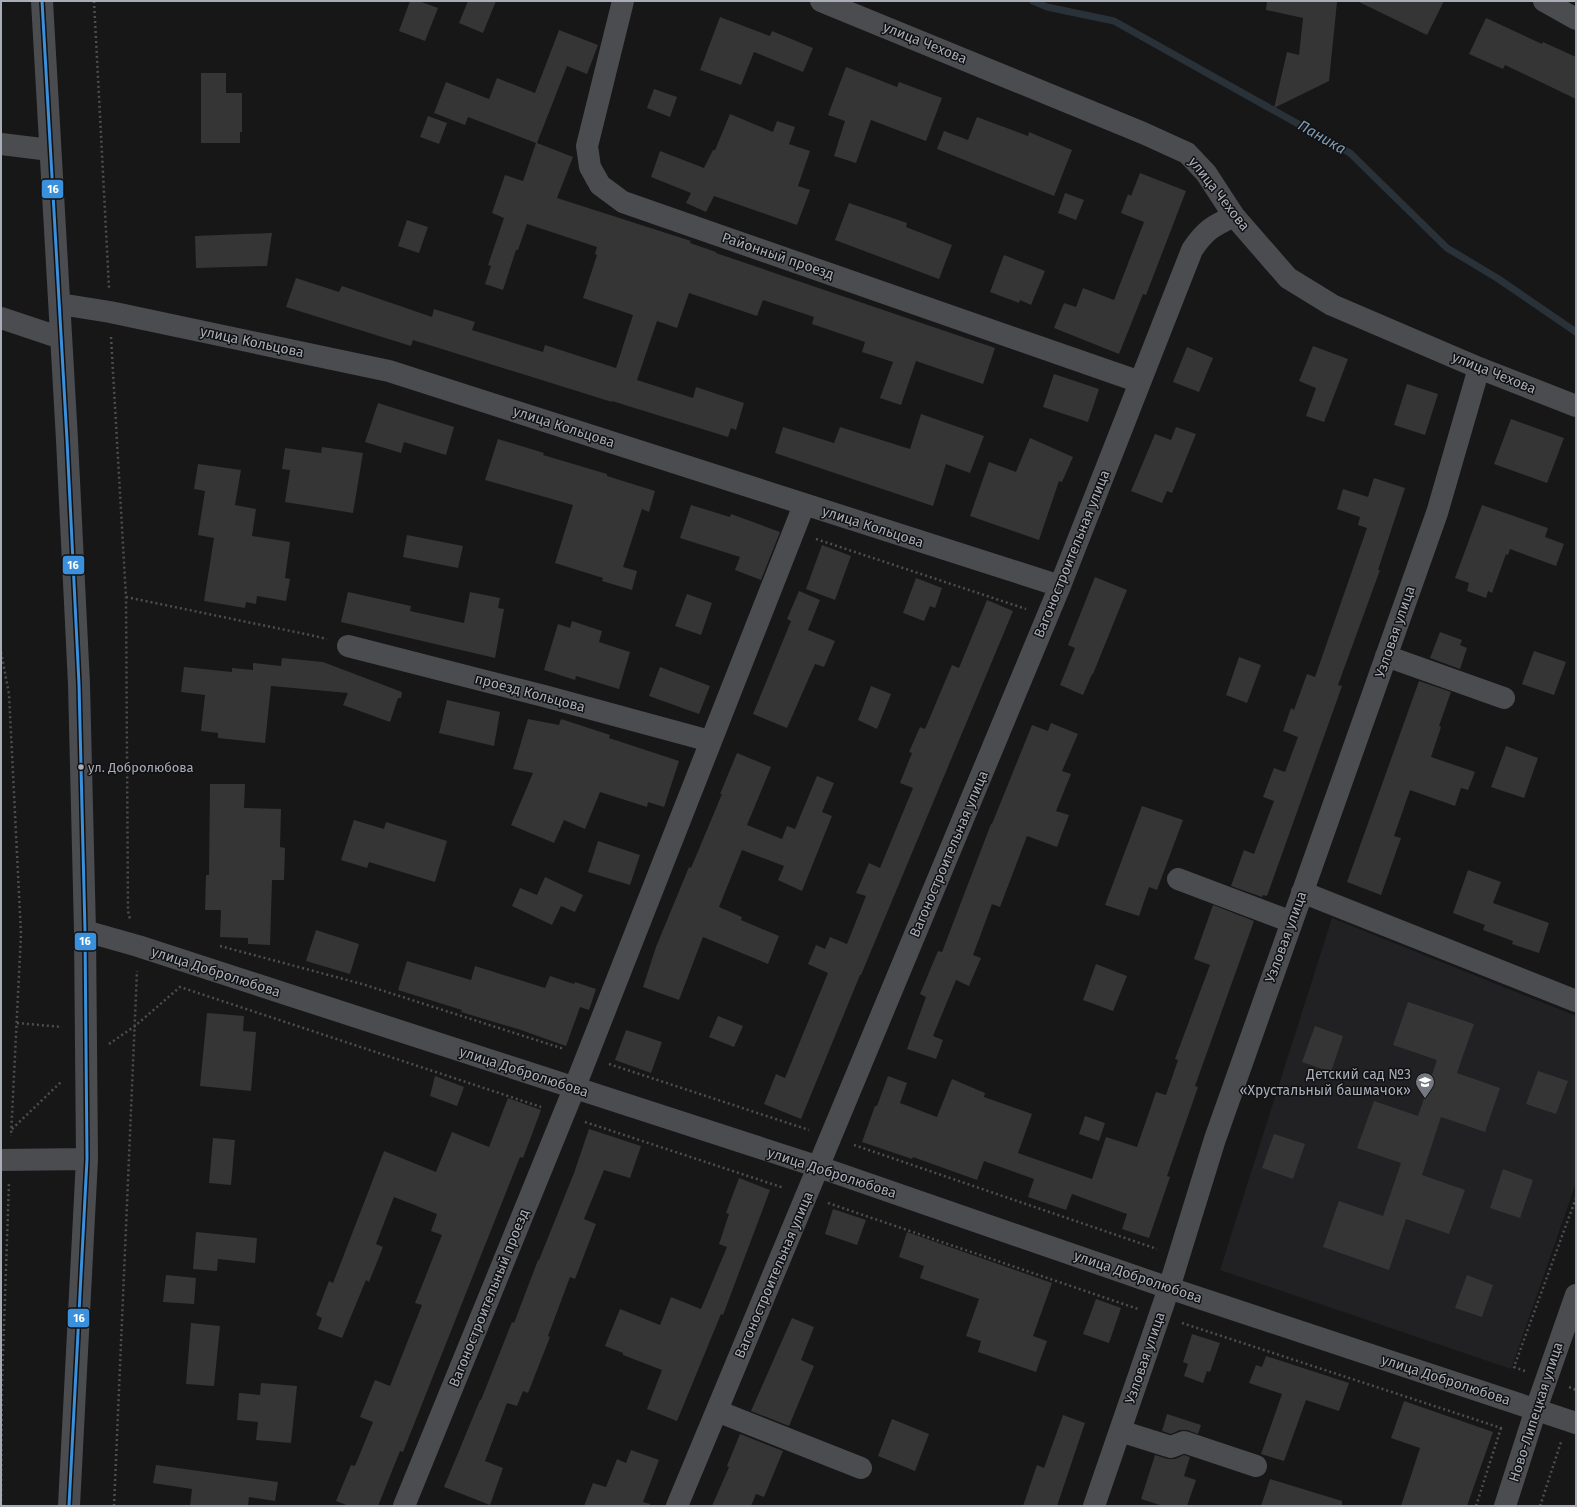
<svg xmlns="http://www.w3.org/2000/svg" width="1577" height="1507" viewBox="0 0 1577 1507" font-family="'Fira Sans',sans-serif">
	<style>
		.built { fill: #212123 }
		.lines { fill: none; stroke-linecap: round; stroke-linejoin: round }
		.stream { stroke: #2a3239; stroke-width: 7 }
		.building { fill: #353536 }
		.path { stroke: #4d4e52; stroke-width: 2.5; stroke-dasharray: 2 3; stroke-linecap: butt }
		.minor { stroke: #4b4c50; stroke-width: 22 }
		.bus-1-casing { stroke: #111113; stroke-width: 6 }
		.bus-1 { stroke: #3a90db; stroke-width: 3 }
		.bus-dot { fill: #a8adb8; stroke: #111113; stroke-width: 1.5 }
		.labels { text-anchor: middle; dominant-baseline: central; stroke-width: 3; stroke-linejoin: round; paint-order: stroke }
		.bus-label { font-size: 13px; fill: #a8adb8; stroke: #111113; text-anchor: start }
		.street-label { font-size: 14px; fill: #a8adb8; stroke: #111113 }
		.poi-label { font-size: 14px; fill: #a8adb8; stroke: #111113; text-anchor: end }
		.water-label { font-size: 15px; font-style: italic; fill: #7f9bb3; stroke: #111113 }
		.line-badge { stroke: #111113; stroke-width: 1.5 }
		.badge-label { font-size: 11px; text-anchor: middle; font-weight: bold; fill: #fff }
	</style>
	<rect width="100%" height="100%" fill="#171717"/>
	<path class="built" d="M 1332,918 L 1576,1016 L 1576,1183 L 1511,1369 L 1220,1270 Z"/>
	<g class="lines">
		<path class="stream" d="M 1033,1 L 1047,7 L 1114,21 L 1350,153 L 1447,248 L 1497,278 L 1576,332"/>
	</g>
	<path class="building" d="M 410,1 L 419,1 L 438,8 L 425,41 L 399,31 Z
		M 468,1 L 496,1 L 483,33 L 459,23 Z
		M 1267,1 L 1337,2 L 1329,81 L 1274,108 L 1287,52 L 1299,55 L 1303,18 L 1266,10 Z
		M 1357,1 L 1444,1 L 1427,35 Z
		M 720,17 L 770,36 L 772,31 L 813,48 L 803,72 L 754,52 L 741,85 L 700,70 Z
		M 1486,18 L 1542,44 L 1543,42 L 1576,57 L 1576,99 L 1505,65 L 1503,69 L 1469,54 Z
		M 559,30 L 598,45 L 587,74 L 567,66 L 537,143 L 573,157 L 557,198 L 691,241 L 690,243 L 716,252 L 716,253 L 995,348 L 983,384 L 916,361 L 901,405 L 880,398 L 893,362 L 862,352 L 865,342 L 812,324 L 814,317 L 763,300 L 757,316 L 689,293 L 677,328 L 657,321 L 637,380 L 693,398 L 696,387 L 744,403 L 736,430 L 731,428 L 728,437 L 612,401 L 612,402 L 413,340 L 411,346 L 286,307 L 296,278 L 339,292 L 342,286 L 432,317 L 434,309 L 475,322 L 472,330 L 543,352 L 545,345 L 616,368 L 633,315 L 583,298 L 597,255 L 595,254 L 597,247 L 527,224 L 518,250 L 516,250 L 503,290 L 485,284 L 491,266 L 488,265 L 504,218 L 492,213 L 505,175 L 523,181 L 536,143 L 468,117 L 465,125 L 434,113 L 446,82 L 489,99 L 497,78 L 535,93 Z
		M 846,67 L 897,87 L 899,82 L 942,98 L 926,141 L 871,120 L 856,163 L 834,156 L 845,121 L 828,115 Z
		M 201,73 L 226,73 L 226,93 L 242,93 L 242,132 L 240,132 L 240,143 L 201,143 Z
		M 654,89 L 677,97 L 670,117 L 647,108 Z
		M 730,114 L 773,132 L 777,121 L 795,127 L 789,144 L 810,151 L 798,186 L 810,190 L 797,225 L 714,196 L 706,212 L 686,203 L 691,193 L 651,177 L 660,151 L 704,168 L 713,150 L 715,150 Z
		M 428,116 L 447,123 L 439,144 L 420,137 Z
		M 977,117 L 1028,136 L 1029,132 L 1072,150 L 1054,196 L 937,149 L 944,131 L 968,140 Z
		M 1140,173 L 1186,191 L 1146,295 L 1143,294 L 1119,354 L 1054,328 L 1064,303 L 1076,307 L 1083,288 L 1114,300 L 1144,222 L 1121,213 L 1128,194 L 1131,196 Z
		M 1065,193 L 1084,200 L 1076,220 L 1058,213 Z
		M 849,203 L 907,223 L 906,227 L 952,245 L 939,279 L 835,240 Z
		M 407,220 L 428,227 L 419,253 L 398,246 Z
		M 272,233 L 267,266 L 196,268 L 195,236 Z
		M 1004,255 L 1045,271 L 1031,305 L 1020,300 L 1019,303 L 990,292 Z
		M 1313,346 L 1348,359 L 1324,422 L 1306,416 L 1316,388 L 1299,381 Z
		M 1187,347 L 1213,358 L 1199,392 L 1173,382 Z
		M 1054,374 L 1099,389 L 1088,422 L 1043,407 Z
		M 1407,384 L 1438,394 L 1425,435 L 1394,425 Z
		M 378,403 L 454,427 L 446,455 L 404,442 L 401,453 L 365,442 Z
		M 921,414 L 984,436 L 970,473 L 946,464 L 933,506 L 775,453 L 783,427 L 834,443 L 840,427 L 910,449 Z
		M 1511,419 L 1564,438 L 1547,483 L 1494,464 Z
		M 1176,427 L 1196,434 L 1172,493 L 1167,491 L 1162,503 L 1131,491 L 1155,434 L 1171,440 Z
		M 1030,438 L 1073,457 L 1062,482 L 1059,481 L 1039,540 L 970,516 L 989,462 L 1016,472 Z
		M 498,439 L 544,453 L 543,455 L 607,474 L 607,476 L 655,491 L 649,512 L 642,509 L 623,567 L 637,571 L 632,590 L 602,581 L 603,578 L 555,563 L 573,505 L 485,480 Z
		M 322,447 L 363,453 L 353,513 L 285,502 L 290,470 L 282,469 L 285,448 L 321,453 Z
		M 198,464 L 241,470 L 235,505 L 256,509 L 252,536 L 290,542 L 285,578 L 290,579 L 286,601 L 257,596 L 256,604 L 246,602 L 245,608 L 204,601 L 214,538 L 198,535 L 205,491 L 194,489 Z
		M 1374,478 L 1405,488 L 1378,570 L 1380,570 L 1338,685 L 1342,686 L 1267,896 L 1263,895 L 1262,897 L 1231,886 L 1244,850 L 1254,854 L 1274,801 L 1263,797 L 1274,768 L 1285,772 L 1298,737 L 1283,731 L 1291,708 L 1294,710 L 1307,674 L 1315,677 L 1367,528 L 1358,525 L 1360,517 L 1337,509 L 1343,489 L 1368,497 Z
		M 691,505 L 730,517 L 731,514 L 780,532 L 761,580 L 735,570 L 740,557 L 680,538 Z
		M 1482,505 L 1548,528 L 1545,537 L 1564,544 L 1556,566 L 1510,549 L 1508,555 L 1506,554 L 1492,593 L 1488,591 L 1486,598 L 1467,591 L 1469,583 L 1455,578 Z
		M 407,535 L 463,546 L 458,568 L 403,557 Z
		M 822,545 L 851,556 L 835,600 L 806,589 Z
		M 1095,577 L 1127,590 L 1093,674 L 1092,674 L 1083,695 L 1060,685 L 1075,648 L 1068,645 Z
		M 916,578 L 942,588 L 935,608 L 930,606 L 924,621 L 903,613 Z
		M 799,591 L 820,600 L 808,630 L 835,641 L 824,667 L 815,664 L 787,728 L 753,714 L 791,621 L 787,619 Z
		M 348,592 L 411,606 L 410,611 L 464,623 L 470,592 L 500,598 L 498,608 L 504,609 L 495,658 L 341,622 Z
		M 687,594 L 712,603 L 701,635 L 675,626 Z
		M 987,600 L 1013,611 L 861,975 L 860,975 L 801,1119 L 764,1104 L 776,1074 L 785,1078 L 828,973 L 808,964 L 816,945 L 825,949 L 830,937 L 847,944 L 866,896 L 856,893 L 869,863 L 880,868 L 913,788 L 900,783 L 912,753 L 909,752 L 920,727 L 925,729 L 952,665 L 959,668 Z
		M 572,621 L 602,631 L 599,642 L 630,652 L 619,689 L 576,676 L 575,680 L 544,670 L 558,624 L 570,628 Z
		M 1440,632 L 1462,640 L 1460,645 L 1467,648 L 1460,669 L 1430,658 Z
		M 1534,651 L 1566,662 L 1554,695 L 1522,684 Z
		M 1239,657 L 1261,665 L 1247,703 L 1226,695 Z
		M 282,658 L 323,662 L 402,692 L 401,698 L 398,698 L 390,722 L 343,705 L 348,693 L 271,686 L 265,743 L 218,738 L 218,733 L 201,731 L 205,695 L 181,692 L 184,667 L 232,672 L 232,668 L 253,670 L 253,663 L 281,666 Z
		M 660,667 L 710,686 L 699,714 L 649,696 Z
		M 1419,681 L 1451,692 L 1439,726 L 1441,727 L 1431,757 L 1475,772 L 1468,790 L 1461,788 L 1455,806 L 1410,790 L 1394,836 L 1401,838 L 1381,895 L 1347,882 Z
		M 871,686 L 891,694 L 877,729 L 858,720 Z
		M 447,700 L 500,712 L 494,746 L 439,733 Z
		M 528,719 L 559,725 L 561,719 L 610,735 L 609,738 L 679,761 L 664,807 L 648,802 L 647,807 L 600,792 L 585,829 L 564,820 L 554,843 L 511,825 L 533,773 L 513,769 Z
		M 1051,723 L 1078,734 L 1062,771 L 1071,774 L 1056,811 L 1069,815 L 1057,847 L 1027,836 L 1000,907 L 992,904 L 973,955 L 981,958 L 969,986 L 956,980 L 933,1036 L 943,1040 L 936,1059 L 907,1049 L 926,997 L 920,994 L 938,951 L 942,952 L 991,824 L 992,824 L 1032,725 L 1048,731 Z
		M 1506,746 L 1538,758 L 1524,798 L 1491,787 Z
		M 737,753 L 771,767 L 747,825 L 782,839 L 787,826 L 795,829 L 817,776 L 834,783 L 822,812 L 832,816 L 802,891 L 778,880 L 784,866 L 742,850 L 719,907 L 742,917 L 741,920 L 779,936 L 768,964 L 703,937 L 679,1000 L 643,987 L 656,947 L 689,867 L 691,868 L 722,794 L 720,794 Z
		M 210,784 L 245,784 L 244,808 L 281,809 L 280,847 L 285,848 L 284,880 L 272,880 L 270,945 L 248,944 L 248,938 L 220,937 L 221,910 L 205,910 L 206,875 L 209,875 Z
		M 1142,806 L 1183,820 L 1157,890 L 1149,887 L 1139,916 L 1105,905 Z
		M 354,820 L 384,829 L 386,822 L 447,841 L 435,882 L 369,862 L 367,868 L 341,860 Z
		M 598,841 L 640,855 L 630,885 L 588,872 Z
		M 1468,870 L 1501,882 L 1493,903 L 1549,923 L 1539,953 L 1512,944 L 1513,941 L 1483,930 L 1485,925 L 1453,913 Z
		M 545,877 L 583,895 L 575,912 L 561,906 L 552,925 L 512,906 L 520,888 L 537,895 Z
		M 1213,905 L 1254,921 L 1195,1086 L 1198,1087 L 1167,1176 L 1170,1177 L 1149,1238 L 1122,1229 L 1127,1214 L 1072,1194 L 1066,1210 L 1028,1197 L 1034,1179 L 984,1161 L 977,1180 L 913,1157 L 912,1159 L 862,1142 L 875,1106 L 877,1106 L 888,1076 L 907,1083 L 900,1103 L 937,1117 L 952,1079 L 985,1093 L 984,1097 L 1032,1114 L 1018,1153 L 1092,1179 L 1106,1137 L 1137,1147 L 1156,1092 L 1166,1095 L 1178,1060 L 1175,1059 L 1210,965 L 1194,959 Z
		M 316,930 L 359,944 L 350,974 L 306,961 Z
		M 407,961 L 471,980 L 475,966 L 545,988 L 550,976 L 574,984 L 575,982 L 596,989 L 589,1010 L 580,1007 L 566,1046 L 521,1030 L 461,1012 L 462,1010 L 398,990 Z
		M 1096,964 L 1127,976 L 1113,1011 L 1083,1000 Z
		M 1408,1002 L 1474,1024 L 1457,1073 L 1500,1088 L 1485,1132 L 1441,1117 L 1422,1175 L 1465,1190 L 1449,1234 L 1406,1219 L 1389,1270 L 1323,1247 L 1339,1201 L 1383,1216 L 1401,1163 L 1357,1148 L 1374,1101 L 1418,1116 L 1437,1060 L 1393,1045 Z
		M 207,1013 L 244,1016 L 243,1031 L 256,1032 L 251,1091 L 200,1086 Z
		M 718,1016 L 743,1026 L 734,1047 L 709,1037 Z
		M 1315,1026 L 1343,1036 L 1331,1072 L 1302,1062 Z
		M 626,1030 L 662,1042 L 651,1073 L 615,1060 Z
		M 1538,1071 L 1568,1081 L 1556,1114 L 1526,1104 Z
		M 435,1076 L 464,1087 L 457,1106 L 430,1096 Z
		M 508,1098 L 541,1110 L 523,1158 L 520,1157 L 403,1452 L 400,1451 L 378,1506 L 349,1506 L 336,1501 L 351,1465 L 355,1466 L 373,1422 L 360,1417 L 375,1380 L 390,1386 L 422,1305 L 415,1303 L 442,1235 L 431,1231 L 437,1214 L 394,1197 L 376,1244 L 383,1247 L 369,1282 L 366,1280 L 342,1338 L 318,1329 L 322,1318 L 316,1315 L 329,1281 L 333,1283 L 384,1151 L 436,1172 L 452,1132 L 489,1147 Z
		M 1085,1116 L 1105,1123 L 1099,1141 L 1079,1134 Z
		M 589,1129 L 641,1146 L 630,1178 L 604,1170 L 584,1219 L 596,1224 L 575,1279 L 570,1277 L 548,1336 L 550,1337 L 528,1393 L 523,1391 L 517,1406 L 507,1403 L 485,1461 L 503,1468 L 490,1505 L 444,1487 L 480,1400 L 481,1400 L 512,1322 L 514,1323 L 538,1260 L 539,1260 L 574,1173 Z
		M 1274,1134 L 1305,1144 L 1293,1179 L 1262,1168 Z
		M 213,1138 L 235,1140 L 231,1185 L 209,1183 Z
		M 1503,1169 L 1533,1180 L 1520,1218 L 1490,1208 Z
		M 739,1178 L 770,1190 L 723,1315 L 721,1314 L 677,1421 L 647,1409 L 662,1370 L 623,1355 L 623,1353 L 605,1346 L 620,1309 L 660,1325 L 671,1297 L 701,1309 L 727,1247 L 719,1244 L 729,1214 L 726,1213 Z
		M 833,1209 L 866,1220 L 857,1245 L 825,1234 Z
		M 196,1232 L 257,1238 L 255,1263 L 218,1259 L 217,1271 L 193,1269 Z
		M 907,1232 L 1052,1283 L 1033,1336 L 1047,1341 L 1036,1372 L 978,1352 L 981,1341 L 966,1336 L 979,1299 L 920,1278 L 924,1266 L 899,1257 Z
		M 166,1275 L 196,1278 L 194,1304 L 163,1302 Z
		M 1467,1275 L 1493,1285 L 1482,1317 L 1455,1308 Z
		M 1096,1299 L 1121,1308 L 1109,1343 L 1083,1334 Z
		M 792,1318 L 814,1327 L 801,1360 L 814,1366 L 789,1426 L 751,1411 Z
		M 191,1323 L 220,1326 L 214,1386 L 186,1384 Z
		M 1192,1334 L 1220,1343 L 1210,1372 L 1207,1371 L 1203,1383 L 1184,1376 L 1188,1364 L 1183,1362 Z
		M 1266,1356 L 1349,1383 L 1339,1411 L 1306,1400 L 1284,1461 L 1261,1454 L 1282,1394 L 1249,1383 L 1256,1365 L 1262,1367 Z
		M 261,1383 L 297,1386 L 291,1443 L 256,1440 L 258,1422 L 237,1420 L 239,1393 L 260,1395 Z
		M 1404,1401 L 1493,1432 L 1467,1506 L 1401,1506 L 1420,1448 L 1391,1438 Z
		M 1167,1414 L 1201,1425 L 1198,1434 L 1187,1430 L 1180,1430 L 1171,1434 L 1162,1431 Z
		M 1063,1415 L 1085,1423 L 1057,1506 L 1023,1506 L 1037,1465 L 1044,1468 Z
		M 892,1419 L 929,1434 L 915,1471 L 878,1456 Z
		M 740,1434 L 783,1451 L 764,1497 L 756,1494 L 751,1506 L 712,1506 L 729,1467 L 727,1466 Z
		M 631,1450 L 659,1460 L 643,1502 L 650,1504 L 650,1506 L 584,1506 L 593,1483 L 606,1487 L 617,1459 L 626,1463 Z
		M 1155,1455 L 1168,1459 L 1175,1459 L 1184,1455 L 1190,1457 L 1184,1476 L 1196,1480 L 1187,1506 L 1163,1506 L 1141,1499 Z
		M 156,1465 L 278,1482 L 275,1501 L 249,1497 L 248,1506 L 190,1506 L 192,1489 L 153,1483 Z
		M 1270,1479 L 1342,1501 L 1342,1506 L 1261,1506 Z"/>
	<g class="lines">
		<path class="path" d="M 94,1 L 109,288
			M 111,337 L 126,597 L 128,911 L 130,919
			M 816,539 L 1026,609
			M 126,597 L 310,635 L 327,639
			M 1,652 L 9,694 L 21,934 L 11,1136
			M 220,946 L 362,984 L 564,1049
			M 17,1023 L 62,1027
			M 109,1044 L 135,1026 L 180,987 L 541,1107
			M 609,1064 L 809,1130
			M 585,1122 L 784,1188
			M 12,1129 L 62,1081
			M 854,1145 L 1157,1249
			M 828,1203 L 1138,1309
			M 1182,1323 L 1504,1429
			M 1525,1371 L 1514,1367 L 1576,1198
			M 1569,1387 L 1576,1390
			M 1,1506 L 2,1382 L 9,1183
			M 114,1506 L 137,971
			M 1476,1506 L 1501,1428
			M 1540,1506 L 1561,1442"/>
		<path class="minor" d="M 42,1 L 67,440 L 79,684 L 85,931 L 87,1159 L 69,1506
			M 623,1 L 587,146 L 590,167 L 600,185 L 623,202 L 1140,382
			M 821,1 L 1143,133 L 1187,153 L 1206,173 L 1234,216 L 1288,278 L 1332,305 L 1479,368 L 1576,406
			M 1544,1 L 1576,19
			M 1,144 L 50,150
			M 60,304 L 110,312 L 389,371 L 1060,586
			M 1,318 L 61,338
			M 348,646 L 544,696 L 710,741
			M 1386,656 L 1504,698
			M 1178,879 L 1292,922
			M 1302,892 L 1576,1001
			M 85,931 L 138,946 L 819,1167 L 1169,1288 L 1576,1423
			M 1,1160 L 87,1159
			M 717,1411 L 861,1468
			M 1120,1431 L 1171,1447 L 1184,1442 L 1256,1466
			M 404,1506 L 574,1089 L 804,505
			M 677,1506 L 1060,586 L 1192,250 C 1205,230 1213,226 1234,216
			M 1094,1506 L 1169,1288 L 1215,1139 L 1437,513 L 1479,368
			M 1505,1506 L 1536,1409 L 1576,1295"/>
		<defs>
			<path id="bus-1" d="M 42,1 L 67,440 L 79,684 L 85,931 L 87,1159 L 69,1506"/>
		</defs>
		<use href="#bus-1" class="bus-1-casing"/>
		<use href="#bus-1" class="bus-1"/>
	</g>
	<defs>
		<symbol id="school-pin" viewBox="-11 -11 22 30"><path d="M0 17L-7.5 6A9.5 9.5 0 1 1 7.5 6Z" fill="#757880" stroke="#111113"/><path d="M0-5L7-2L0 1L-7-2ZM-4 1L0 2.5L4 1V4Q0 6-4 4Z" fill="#fff"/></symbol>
	</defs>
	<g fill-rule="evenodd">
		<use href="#school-pin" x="1414" y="1071" width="22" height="30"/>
	</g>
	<circle class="bus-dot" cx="81" cy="767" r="3.5"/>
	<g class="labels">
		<g class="bus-label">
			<text x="88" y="767">ул. Добролюбова</text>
		</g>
		<g class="street-label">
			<text transform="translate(925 43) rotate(22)">улица Чехова</text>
			<text transform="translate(1219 194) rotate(52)">улица Чехова</text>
			<text transform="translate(778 256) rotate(19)">Районный проезд</text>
			<text transform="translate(252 342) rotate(12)">улица Кольцова</text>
			<text transform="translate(1494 373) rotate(22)">улица Чехова</text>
			<text transform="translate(564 427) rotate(18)">улица Кольцова</text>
			<text transform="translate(873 527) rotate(18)">улица Кольцова</text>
			<text transform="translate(1072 554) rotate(-68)">Вагоностроительная улица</text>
			<text transform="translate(1395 632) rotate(-71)">Узловая улица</text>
			<text transform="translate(530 693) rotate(15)">проезд Кольцова</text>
			<text transform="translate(949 854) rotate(-67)">Вагоностроительная улица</text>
			<text transform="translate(1286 937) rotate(-70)">Узловая улица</text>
			<text transform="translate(216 972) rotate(18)">улица Добролюбова</text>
			<text transform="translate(524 1072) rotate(18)">улица Добролюбова</text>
			<text transform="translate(832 1173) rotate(18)">улица Добролюбова</text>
			<text transform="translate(774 1275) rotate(-67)">Вагоностроительная улица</text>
			<text transform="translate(1138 1277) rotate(19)">улица Добролюбова</text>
			<text transform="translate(489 1298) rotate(-68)">Вагоностроительный проезд</text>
			<text transform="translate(1145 1358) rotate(-71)">Узловая улица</text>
			<text transform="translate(1446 1380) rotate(18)">улица Добролюбова</text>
			<text transform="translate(1536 1412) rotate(-72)">Ново-Липецкая улица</text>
		</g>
		<g class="poi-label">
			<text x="1411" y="1074">Детский сад №3<tspan x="1411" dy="16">«Хрустальный башмачок»</tspan></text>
		</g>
		<g class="water-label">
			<text transform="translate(1322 137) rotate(30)">Паника</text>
		</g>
	</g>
	<g class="line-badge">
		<rect x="41" y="179" width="23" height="20" rx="4" fill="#3a90db"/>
		<rect x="62" y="555" width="23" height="20" rx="4" fill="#3a90db"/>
		<rect x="74" y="932" width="23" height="19" rx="4" fill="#3a90db"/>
		<rect x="67" y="1308" width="23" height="20" rx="4" fill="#3a90db"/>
	</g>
	<g class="badge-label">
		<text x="53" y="193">16</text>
		<text x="73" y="569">16</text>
		<text x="85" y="945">16</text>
		<text x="79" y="1322">16</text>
	</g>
	<rect width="1577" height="1507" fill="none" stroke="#a8adb8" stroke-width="4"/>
</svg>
